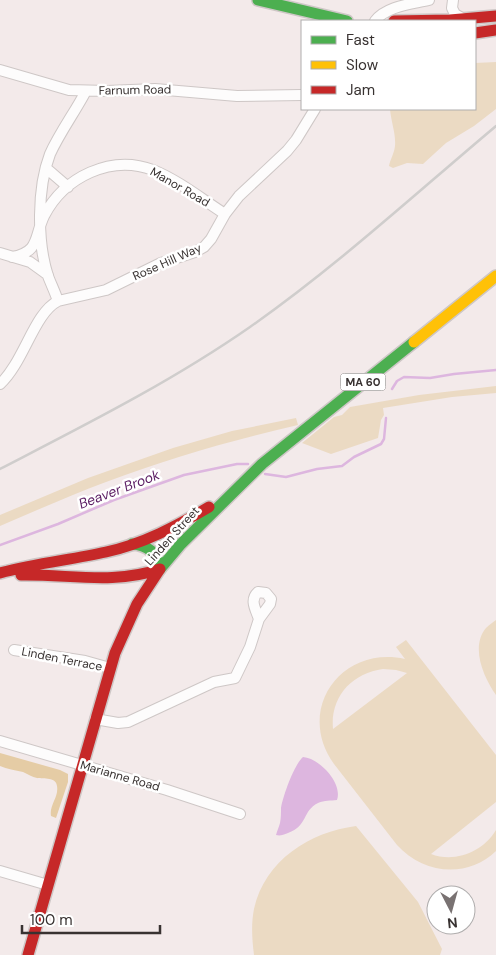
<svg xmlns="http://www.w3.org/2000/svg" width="496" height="955" viewBox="0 0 496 955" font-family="'DM Sans',sans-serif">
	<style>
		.green { fill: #ebdac3; fill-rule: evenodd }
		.forest { fill: #e5cca5 }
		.water { fill: #ddb6df }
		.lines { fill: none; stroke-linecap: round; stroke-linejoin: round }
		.stream { stroke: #ddb6df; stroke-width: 2.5 }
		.street-casing { stroke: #cec7c6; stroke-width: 12 }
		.fast-casing { stroke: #cec7c6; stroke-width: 14 }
		.slow-casing { stroke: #cec7c6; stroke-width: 14 }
		.jam-casing { stroke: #cec7c6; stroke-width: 14 }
		.street { stroke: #fdfcfc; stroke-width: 10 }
		.fast { stroke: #4caf50; stroke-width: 11 }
		.slow { stroke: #ffc107; stroke-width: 11 }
		.jam { stroke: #c62828; stroke-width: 11 }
		.rail { stroke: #cfcdcc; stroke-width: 2.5 }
		.labels { text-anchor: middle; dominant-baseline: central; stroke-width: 5; stroke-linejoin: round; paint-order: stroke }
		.shield { fill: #fff; stroke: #74706f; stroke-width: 1 }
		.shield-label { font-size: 11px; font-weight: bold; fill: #383231 }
		.street-label { font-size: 12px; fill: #383231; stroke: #fff }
		.water-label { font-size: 14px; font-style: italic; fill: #5b1d63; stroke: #fff }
	</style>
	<rect width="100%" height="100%" fill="#f3eaea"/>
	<path class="green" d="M 496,62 L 496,109 L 474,126 L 446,143 L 423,164 L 407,163 L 393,168 L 389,166 C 390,160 394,154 395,146 C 396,133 391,122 390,109 L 475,109 L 475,63 Z
		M 496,386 L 496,393 L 452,397 L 383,408 L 384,415 L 381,420 L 378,438 L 331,454 L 302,443 L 334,417 L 342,415 L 350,407 L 419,395 Z
		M 296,418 L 298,425 C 233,440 169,458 106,482 C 71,495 35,511 0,526 L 0,515 L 88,478 L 173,448 L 232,431 Z
		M 496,620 L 496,695 C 484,678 470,647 486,628 C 489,625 493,622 496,620 Z
		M 406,640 L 496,755 L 496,802 L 431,854 C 455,863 483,852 496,830 L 496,851 C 467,879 423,874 397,845 L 334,764 C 295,710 341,645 405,659 L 396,647 ZM 383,669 L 396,670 L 407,673 L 333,729 C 330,697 352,673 383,669 Z
		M 356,826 L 418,902 L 442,949 L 440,955 L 254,955 C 252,939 251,924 254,909 C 265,860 310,832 356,826 Z"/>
	<path class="forest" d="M 0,753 L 60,770 L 68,774 L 68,782 L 56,818 L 51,816 C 49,805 59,797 57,786 C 56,777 44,779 37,778 C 32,777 28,774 23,772 C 15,770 7,769 0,766 Z"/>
	<path class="water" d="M 303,757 C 319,758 343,783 337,800 C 330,801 325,800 318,803 C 302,811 308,826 288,833 C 283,835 280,836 276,835 C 277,831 279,827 280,823 C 281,818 281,813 281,808 C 283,796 294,765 303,757 Z"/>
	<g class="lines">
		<path class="stream" d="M 392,389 L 397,381 L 404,377 L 430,378 L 454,374 L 496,370
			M 265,474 L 286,477 L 317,469 L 342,466 L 354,457 L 381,444 L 384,439 L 386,418
			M 0,545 L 58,524 L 114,500 L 184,475 L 237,464 L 248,464"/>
		<defs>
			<path id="street" d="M 453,0 L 452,8 L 455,14 L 464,19
				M 375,21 C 386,6 412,4 429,0
				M 0,70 L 69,90 L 107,91 L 155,89 L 237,96 L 302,95
				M 46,168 L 68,187
				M 0,253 L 30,262 L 48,275
				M 12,257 C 40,252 34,237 44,216 C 64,177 111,154 153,170 C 178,180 203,200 225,214
				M 58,301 C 55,292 51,284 48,276 C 37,242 37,188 50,154 C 60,132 75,112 86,91
				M 0,384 C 24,362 34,313 58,301 L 106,290 L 161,263 L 195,252 L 204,247 L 211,239 L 225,214 L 239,196 L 287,151 L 296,140 L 315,109
				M 258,592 L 266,593 L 271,599 L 270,604 L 259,619 C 256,610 249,600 258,592 Z
				M 14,650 L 85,661 L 110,668
				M 95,719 L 118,723 L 128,722 L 214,682 L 235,678 L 250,647 L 259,619
				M 0,741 L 167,790 L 240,814
				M 0,871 L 48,885"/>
			<path id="fast" d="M 258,0 L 347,21
				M 132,544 C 148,545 158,553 160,569
				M 160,569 L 181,544 L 262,464 L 414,342"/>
			<path id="slow" d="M 414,342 L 496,276"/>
			<path id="jam" d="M 394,21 L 450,20 L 496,16
				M 475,33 L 496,30
				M 0,573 C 35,563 71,560 106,552 C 143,544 177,526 209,507
				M 21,575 C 69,574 113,585 160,569
				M 28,955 L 115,653 L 137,604 L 160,569"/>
		</defs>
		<use href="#street" class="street-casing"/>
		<use href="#fast" class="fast-casing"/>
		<use href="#slow" class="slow-casing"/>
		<use href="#jam" class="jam-casing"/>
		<use href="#street" class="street"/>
		<use href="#fast" class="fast"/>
		<use href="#slow" class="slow"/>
		<use href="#jam" class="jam"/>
		<path class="rail" d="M 0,469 C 85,425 171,382 250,327 C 337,266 415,194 496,126"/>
	</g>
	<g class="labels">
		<rect class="shield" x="340.5" y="373.5" width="45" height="17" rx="4"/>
		<g class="shield-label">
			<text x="363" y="382">MA 60</text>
		</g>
		<g class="street-label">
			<text transform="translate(135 90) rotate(-1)">Farnum Road</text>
			<text transform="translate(180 187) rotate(30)">Manor Road</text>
			<text transform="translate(167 262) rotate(-24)">Rose Hill Way</text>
			<text transform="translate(172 536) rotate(-48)">Linden Street</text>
			<text transform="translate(62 659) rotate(11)">Linden Terrace</text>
			<text transform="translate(120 776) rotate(16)">Marianne Road</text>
		</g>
		<g class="water-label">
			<text transform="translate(119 489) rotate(-21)">Beaver Brook</text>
		</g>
	</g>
	<rect x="301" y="20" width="175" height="90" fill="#ffffff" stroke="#afadad"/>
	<rect x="311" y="36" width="25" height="8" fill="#4caf50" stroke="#afadad"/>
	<text x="346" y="45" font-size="15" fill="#383231">Fast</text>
	<rect x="311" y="61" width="25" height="8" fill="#ffc107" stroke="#afadad"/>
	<text x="346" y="70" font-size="15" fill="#383231">Slow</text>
	<rect x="311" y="86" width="25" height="8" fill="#c62828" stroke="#afadad"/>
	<text x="346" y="95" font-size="15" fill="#383231">Jam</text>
	<g transform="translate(451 910) rotate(174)"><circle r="24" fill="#ffffff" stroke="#afadad"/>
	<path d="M0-4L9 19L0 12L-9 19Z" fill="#797272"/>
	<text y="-8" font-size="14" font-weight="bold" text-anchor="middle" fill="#383231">N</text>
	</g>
	<path d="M22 925v8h138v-8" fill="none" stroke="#383231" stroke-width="2.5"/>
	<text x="30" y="925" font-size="15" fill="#383231" stroke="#ffffff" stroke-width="4" paint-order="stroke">100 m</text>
</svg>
